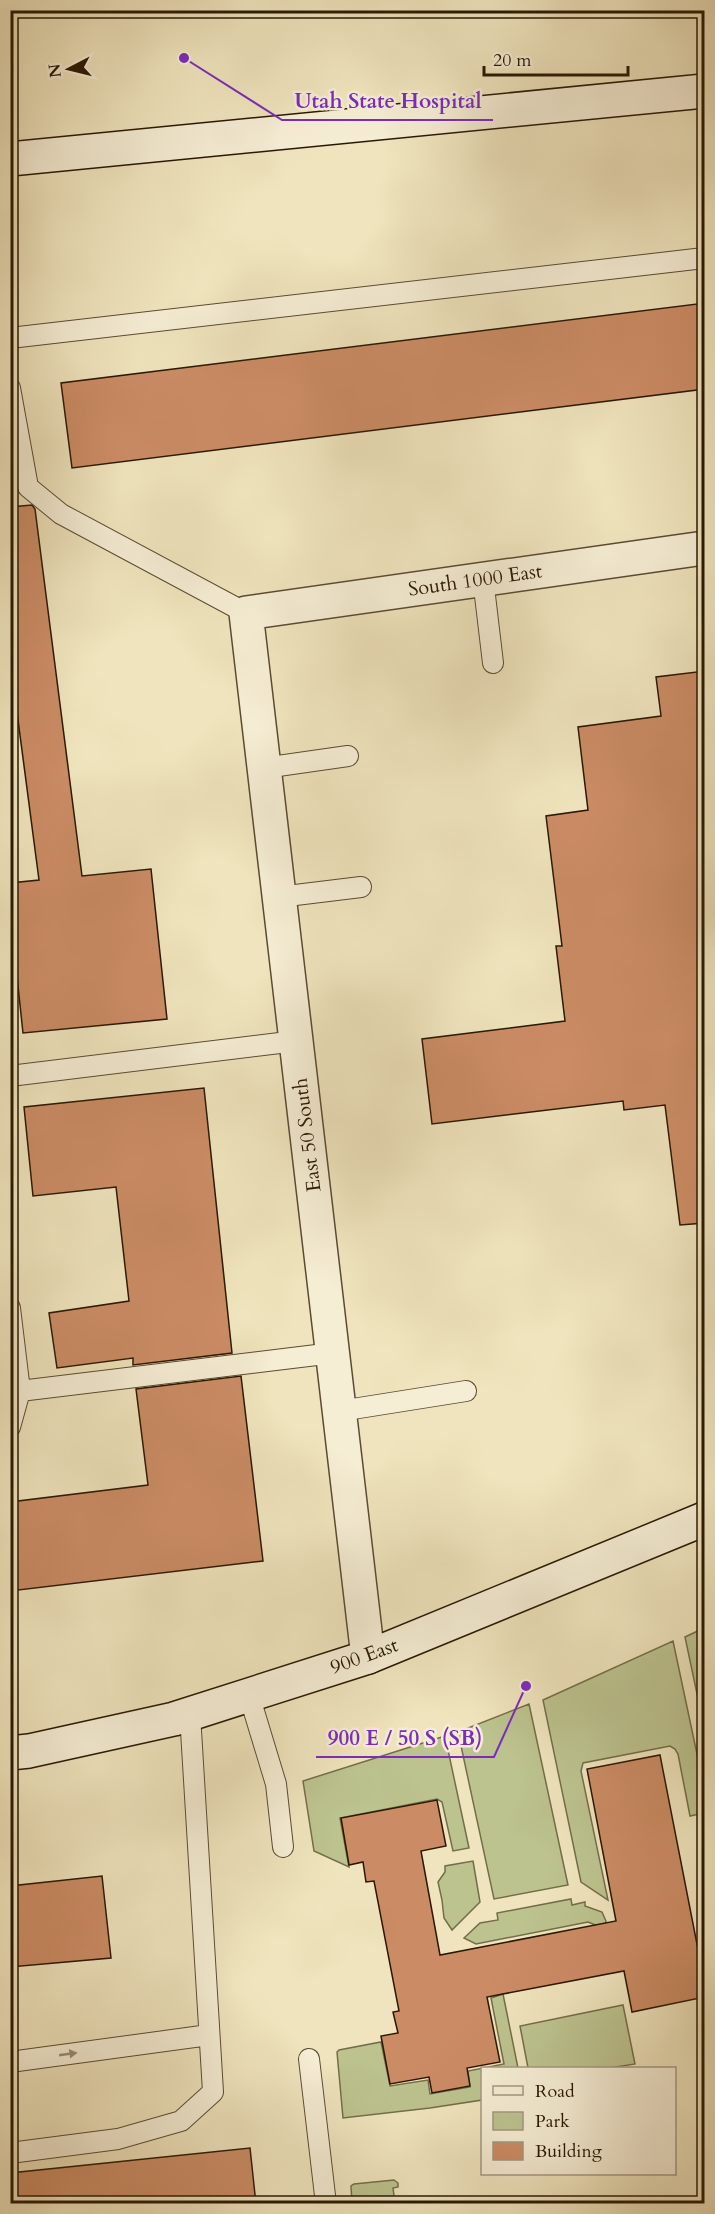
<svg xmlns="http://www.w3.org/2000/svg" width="715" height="2214" viewBox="0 0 715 2214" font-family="Cardo,serif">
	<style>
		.green { fill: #bcc38f; stroke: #736e49; stroke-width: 1.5 }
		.building { fill: #cb8c65; stroke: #2a1803; stroke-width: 1.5 }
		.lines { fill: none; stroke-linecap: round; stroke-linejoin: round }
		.lane-casing { stroke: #5b4b32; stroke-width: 22 }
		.street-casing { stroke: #5b4b32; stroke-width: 36 }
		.secondary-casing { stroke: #2a1803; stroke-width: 36 }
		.lane { stroke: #f5edd4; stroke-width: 20 }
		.street { stroke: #f5edd4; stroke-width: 33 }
		.secondary { stroke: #f5edd4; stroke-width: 33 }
		.oneway { fill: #9a8d76 }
		.labels { text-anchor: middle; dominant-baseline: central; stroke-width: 5; stroke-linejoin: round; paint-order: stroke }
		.street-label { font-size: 20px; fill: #2a1803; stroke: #f5edd4 }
		.leader { fill: none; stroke: #7b2cbf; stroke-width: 2 }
		.callout-dot { fill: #7b2cbf; stroke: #f5edd4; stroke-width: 2 }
		.callout-label { font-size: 21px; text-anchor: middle; font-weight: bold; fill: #7b2cbf; stroke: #f5edd4; stroke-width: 5; stroke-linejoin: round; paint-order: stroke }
	</style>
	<rect width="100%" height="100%" fill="#efe4bd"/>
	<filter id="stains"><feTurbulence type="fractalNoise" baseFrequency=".00333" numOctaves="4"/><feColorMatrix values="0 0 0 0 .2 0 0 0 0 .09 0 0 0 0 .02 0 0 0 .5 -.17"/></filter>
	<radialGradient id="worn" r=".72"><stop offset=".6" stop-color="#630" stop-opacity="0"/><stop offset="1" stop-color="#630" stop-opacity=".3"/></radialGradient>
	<path class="green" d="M 704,1628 L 704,1727 L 685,1637 Z
		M 673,1641 L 704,1787 L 704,1813 L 690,1816 L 678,1754 L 675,1749 L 670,1746 L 583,1763 L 581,1771 L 608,1900 L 581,1882 L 543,1700 Z
		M 529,1704 L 568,1885 L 494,1899 L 458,1732 Z
		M 445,1736 L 469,1848 L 453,1851 L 442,1802 L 437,1799 L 340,1818 L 349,1867 L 314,1851 L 303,1781 Z
		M 473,1861 L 480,1902 L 452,1930 L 444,1918 L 442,1900 L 438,1882 L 445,1872 L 445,1866 Z
		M 571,1899 L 572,1905 L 585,1902 L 585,1906 L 602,1912 L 606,1921 L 605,1926 L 603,1928 L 588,1922 L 476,1944 L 464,1938 L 480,1923 L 498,1920 L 497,1913 Z
		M 503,1994 L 518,2068 L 482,2068 L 482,2100 L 430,2108 L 343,2118 L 337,2052 L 339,2050 L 381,2042 L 390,2086 L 428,2080 L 430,2094 L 470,2087 L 468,2071 L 504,2064 L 491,1998 Z
		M 623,2005 L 635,2064 L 610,2068 L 528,2068 L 520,2026 Z
		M 394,2180 L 398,2183 L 398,2187 L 393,2188 L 395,2203 L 352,2203 L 351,2186 L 354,2184 Z"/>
	<path class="building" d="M 705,303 L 705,389 L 72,468 L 61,383 Z
		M 32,505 L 35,509 L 82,876 L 151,869 L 167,1019 L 23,1033 L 10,911 L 10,883 L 39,880 L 10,659 L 10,507 Z
		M 705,671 L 705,1223 L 680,1225 L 665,1105 L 624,1110 L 623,1101 L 432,1124 L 422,1039 L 565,1021 L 556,946 L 562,946 L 546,816 L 588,810 L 578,727 L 661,716 L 656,677 Z
		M 204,1088 L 232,1353 L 133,1365 L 133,1358 L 57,1368 L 49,1313 L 129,1301 L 116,1187 L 33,1196 L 24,1107 Z
		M 241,1376 L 263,1561 L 10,1591 L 10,1502 L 148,1485 L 136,1389 Z
		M 660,1755 L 705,1985 L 705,1997 L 632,2012 L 624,1971 L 487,1997 L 500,2062 L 467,2068 L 470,2086 L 432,2093 L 429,2077 L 390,2084 L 381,2036 L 398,2033 L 393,2012 L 399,2011 L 374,1881 L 366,1882 L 363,1862 L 349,1865 L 341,1818 L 437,1800 L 446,1846 L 421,1851 L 440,1955 L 616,1921 L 587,1769 Z
		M 102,1876 L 111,1958 L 10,1967 L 10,1886 Z
		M 250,2148 L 256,2204 L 10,2204 L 10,2173 Z"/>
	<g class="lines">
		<defs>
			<path id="lane" d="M 10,338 L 704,258
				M 10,388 L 28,487 L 61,514 L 246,613
				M 483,579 L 493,663
				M 264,768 L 348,756
				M 279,897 L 361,887
				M 10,1076 L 296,1041
				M 10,1308 L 20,1391 L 333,1353
				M 340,1411 L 466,1391
				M 10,1427 L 20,1391
				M 249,1695 L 276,1784 L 283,1847
				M 309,2059 L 326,2204
				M 10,2062 L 209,2035
				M 10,2153 L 118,2139 L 181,2121 L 213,2092 L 190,1714"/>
			<path id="street" d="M 368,1657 L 246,613 L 704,548"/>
			<path id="secondary" d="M 10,159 L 704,91
				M 10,1753 L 29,1751 L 174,1719 L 368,1657 L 704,1519"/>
		</defs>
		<use href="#lane" class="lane-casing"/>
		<use href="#street" class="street-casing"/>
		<use href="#secondary" class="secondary-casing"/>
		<use href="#lane" class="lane"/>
		<use href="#street" class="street"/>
		<use href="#secondary" class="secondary"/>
	</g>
	<defs><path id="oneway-solid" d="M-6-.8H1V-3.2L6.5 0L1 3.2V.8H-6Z" transform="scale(1.5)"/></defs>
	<use class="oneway" href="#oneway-solid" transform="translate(68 2054) rotate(-8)"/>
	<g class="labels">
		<g class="street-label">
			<text transform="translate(475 580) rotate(-8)">South 1000 East</text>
			<text transform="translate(307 1135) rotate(-97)">East 50 South</text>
			<text transform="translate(364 1656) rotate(-20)">900 East</text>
		</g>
	</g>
	<path class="leader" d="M184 58L282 120H493M526 1686L494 1757H316"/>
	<g class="callout-dot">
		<circle cx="184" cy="58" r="6"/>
		<circle cx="526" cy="1686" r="6"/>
	</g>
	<g class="callout-label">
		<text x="388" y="108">Utah State Hospital</text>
		<text x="405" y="1745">900 E / 50 S (SB)</text>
	</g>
	<rect width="715" height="2214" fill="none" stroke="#efe4bd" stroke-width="36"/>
	<rect x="12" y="12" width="691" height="2190" fill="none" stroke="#2a1803" stroke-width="3"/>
	<rect x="18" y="18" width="679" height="2178" fill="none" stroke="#2a1803" stroke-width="1.5"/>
	<rect x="481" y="2067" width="195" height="108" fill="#f5edd4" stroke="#a49880" stroke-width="1.5"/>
	<rect x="493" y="2086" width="30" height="9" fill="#f5edd4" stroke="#a49880" stroke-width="1.5"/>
	<text x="535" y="2097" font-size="18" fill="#2a1803">Road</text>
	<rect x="493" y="2112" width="30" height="18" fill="#bcc38f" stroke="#a49880" stroke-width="1.5"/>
	<text x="535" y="2127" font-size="18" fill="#2a1803">Park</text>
	<rect x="493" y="2142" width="30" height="18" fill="#cb8c65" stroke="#a49880" stroke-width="1.5"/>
	<text x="535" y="2157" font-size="18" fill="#2a1803">Building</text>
	<g transform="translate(69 69) rotate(263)" stroke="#f5edd4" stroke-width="4.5" paint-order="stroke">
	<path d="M0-4.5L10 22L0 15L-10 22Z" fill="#2a1803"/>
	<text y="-9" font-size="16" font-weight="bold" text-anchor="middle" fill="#2a1803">N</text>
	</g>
	<path d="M484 66v9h144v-9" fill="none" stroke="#2a1803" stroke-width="3"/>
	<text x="493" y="66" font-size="18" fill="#2a1803" stroke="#f5edd4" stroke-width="4.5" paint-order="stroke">20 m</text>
	<rect width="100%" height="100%" filter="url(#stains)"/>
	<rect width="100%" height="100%" fill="url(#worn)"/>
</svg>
